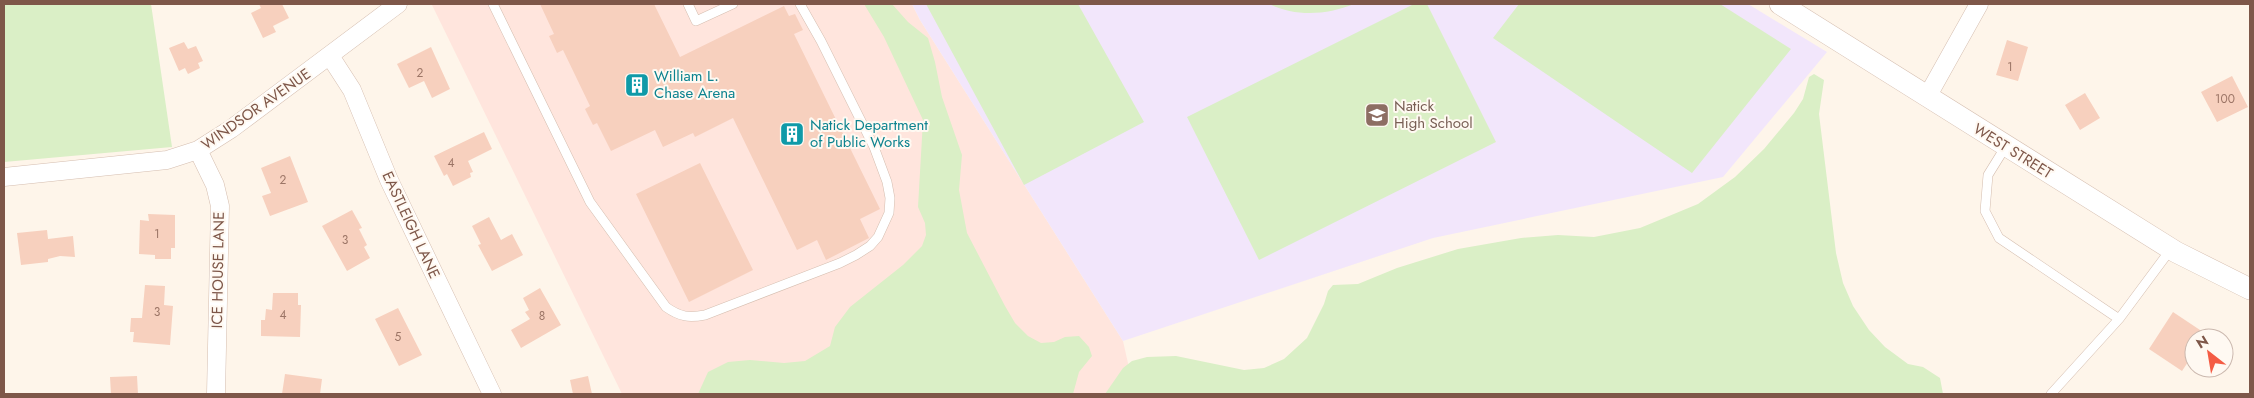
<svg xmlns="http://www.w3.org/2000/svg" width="2254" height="398" viewBox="0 0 2254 398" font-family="Jost,sans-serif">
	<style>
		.commercial { fill: #ffe5dd }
		.education { fill: #f2e6fb }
		.green { fill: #daefc6 }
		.building { fill: #f7d0be }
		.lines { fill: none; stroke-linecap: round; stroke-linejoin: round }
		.service-casing { stroke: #d5beb0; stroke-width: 10 }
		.minor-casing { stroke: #d5beb0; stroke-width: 19 }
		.tertiary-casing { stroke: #d5beb0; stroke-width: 22 }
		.service { stroke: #fff; stroke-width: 9 }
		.minor { stroke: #fff; stroke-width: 18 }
		.tertiary { stroke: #fff; stroke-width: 21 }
		.labels { text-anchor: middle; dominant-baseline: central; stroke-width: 4; stroke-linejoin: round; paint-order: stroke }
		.number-label { font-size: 12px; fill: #9c7566 }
		.culture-label { font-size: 15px; fill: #0d838f; stroke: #fff9f2; text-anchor: start }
		.education-label { font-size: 15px; fill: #785e54; stroke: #fff9f2; text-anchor: start }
		.street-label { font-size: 15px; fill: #7e5749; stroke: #fff9f2 }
	</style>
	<rect width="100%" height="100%" fill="#fef5ea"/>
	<path class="commercial" d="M 912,4 L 920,20 L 1123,341 L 1135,394 L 622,394 L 432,5 Z"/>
	<path class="education" d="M 912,4 L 1748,4 L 1827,52 L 1723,177 L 1433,238 L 1123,341 L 920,20 Z"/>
	<path class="green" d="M 4,4 L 151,4 L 172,147 L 4,162 Z
		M 864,4 L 892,4 L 908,22 L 928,38 L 935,62 L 942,97 L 962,155 L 959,190 L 967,233 L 1005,306 L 1015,323 L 1028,336 L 1041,343 L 1054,342 L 1065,337 L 1079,336 L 1089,347 L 1092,356 L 1079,372 L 1073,394 L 698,394 L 708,372 L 728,362 L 750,360 L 784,363 L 805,361 L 830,346 L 835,327 L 850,307 L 903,265 L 922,246 L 926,235 L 925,223 L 918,207 L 923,120 L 884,37 Z
		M 926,4 L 1078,4 L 1144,122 L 1024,185 Z
		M 1269,4 L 1354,4 C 1327,15 1296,17 1269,4 Z
		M 1414,4 L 1427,4 L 1496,142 L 1259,260 L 1187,117 Z
		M 1519,4 L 1720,4 L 1791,49 L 1692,173 L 1493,38 Z
		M 1814,74 L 1824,80 L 1819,114 L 1836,253 L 1843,283 L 1853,306 L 1869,330 L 1885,347 L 1908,364 L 1923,367 L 1940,378 L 1943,394 L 1105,394 L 1123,368 L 1132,361 L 1147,357 L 1176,356 L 1244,370 L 1264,368 L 1284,359 L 1307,338 L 1324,304 L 1328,291 L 1333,285 L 1358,284 L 1397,268 L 1458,249 L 1521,238 L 1558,235 L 1594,237 L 1640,228 L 1698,204 L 1735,177 L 1764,149 L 1794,113 L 1803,99 L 1809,77 Z"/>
	<path class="building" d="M 259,4 L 282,4 L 289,18 L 273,26 L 276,32 L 263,38 L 251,13 L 261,8 Z
		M 540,4 L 654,4 L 680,57 L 784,6 L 789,16 L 795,14 L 803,30 L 794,34 L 880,209 L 860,219 L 869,238 L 826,260 L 817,240 L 797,250 L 733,118 L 695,137 L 693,133 L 663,147 L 655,130 L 611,151 L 597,123 L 593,125 L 585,109 L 590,106 L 563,50 L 557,53 L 549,36 L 554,34 Z
		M 2007,40 L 2028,47 L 2018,81 L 1996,75 Z
		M 184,42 L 188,49 L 196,46 L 203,61 L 198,63 L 200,68 L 188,74 L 185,68 L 179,71 L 169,48 Z
		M 431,47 L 450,89 L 432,98 L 424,81 L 409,88 L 397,64 Z
		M 2232,76 L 2248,107 L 2217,122 L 2201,92 Z
		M 2085,93 L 2100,118 L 2080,130 L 2065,105 Z
		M 484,132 L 492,149 L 468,161 L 473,172 L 470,173 L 471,177 L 453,186 L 447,174 L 444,176 L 434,156 Z
		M 290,156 L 308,202 L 270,216 L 262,196 L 271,193 L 261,168 Z
		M 700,163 L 753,270 L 689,302 L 636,194 Z
		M 352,210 L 362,228 L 359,229 L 367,245 L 364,247 L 370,258 L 347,271 L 322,226 Z
		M 148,214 L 175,215 L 175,248 L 171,248 L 171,259 L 155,259 L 155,255 L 139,254 L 140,220 L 149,221 Z
		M 489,217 L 501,240 L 512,234 L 523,255 L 492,271 L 478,245 L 481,244 L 472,226 Z
		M 47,230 L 48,239 L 73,236 L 75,257 L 60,256 L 48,259 L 48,262 L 21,265 L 17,233 Z
		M 145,285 L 165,286 L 164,305 L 173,306 L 170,345 L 133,342 L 134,332 L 130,332 L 131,318 L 142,318 Z
		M 540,288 L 561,325 L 521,348 L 511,330 L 530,319 L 525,312 L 529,310 L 523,298 Z
		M 273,293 L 298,293 L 298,305 L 301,305 L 300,337 L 261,336 L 261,320 L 265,320 L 266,309 L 272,310 Z
		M 398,308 L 422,355 L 399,366 L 375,319 Z
		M 2173,312 L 2212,338 L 2194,338 L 2194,353 L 2182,371 L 2149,349 Z
		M 285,374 L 322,379 L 320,394 L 282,394 Z
		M 137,376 L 138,394 L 111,394 L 110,377 Z
		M 588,376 L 592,394 L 573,394 L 570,380 Z"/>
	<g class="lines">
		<defs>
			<path id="service" d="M 493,4 L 590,202 L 666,307 C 680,317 689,318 705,315 L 840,263 L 856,255 L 870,246 L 878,237 L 889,213 L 890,198 L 887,182 L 874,147 L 821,41 L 800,4
				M 688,4 L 696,21 L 733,4
				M 2006,146 L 1988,175 L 1985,211 L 1999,238 L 2119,319 L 2171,249
				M 2051,394 L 2119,319"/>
			<path id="minor" d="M 330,56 L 352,90 L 389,180 L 492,394
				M 1927,97 L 1979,4
				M 198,150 L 215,185 L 220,206 L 216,394
				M 4,177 L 167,160 L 198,150 L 231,129 L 398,4"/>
			<path id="tertiary" d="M 1780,4 L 2176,252 L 2250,289"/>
		</defs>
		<use href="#service" class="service-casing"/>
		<use href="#minor" class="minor-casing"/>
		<use href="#tertiary" class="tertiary-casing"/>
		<use href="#service" class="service"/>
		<use href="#minor" class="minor"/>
		<use href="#tertiary" class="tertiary"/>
	</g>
	<defs>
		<symbol id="building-square" viewBox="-11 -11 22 22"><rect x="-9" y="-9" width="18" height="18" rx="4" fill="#0f9aa8" stroke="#fff9f2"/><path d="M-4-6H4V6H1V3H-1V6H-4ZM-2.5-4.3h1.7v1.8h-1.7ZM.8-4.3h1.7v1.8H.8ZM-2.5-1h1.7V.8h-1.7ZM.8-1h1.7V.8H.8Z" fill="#fff"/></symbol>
		<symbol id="school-square" viewBox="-11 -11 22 22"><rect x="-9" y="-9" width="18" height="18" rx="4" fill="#8d6e63" stroke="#fff9f2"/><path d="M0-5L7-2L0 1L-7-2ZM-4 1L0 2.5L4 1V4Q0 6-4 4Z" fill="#fff"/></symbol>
	</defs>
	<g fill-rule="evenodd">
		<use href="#building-square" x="623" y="71" width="28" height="28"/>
		<use href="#school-square" x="1363" y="101" width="28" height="28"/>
		<use href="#building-square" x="778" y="120" width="28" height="28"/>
	</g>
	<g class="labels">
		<g class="number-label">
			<text x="2010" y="67">1</text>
			<text x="420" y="73">2</text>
			<text x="2225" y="99">100</text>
			<text x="451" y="163">4</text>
			<text x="283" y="180">2</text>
			<text x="157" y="234">1</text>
			<text x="345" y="240">3</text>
			<text x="157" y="312">3</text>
			<text x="283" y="315">4</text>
			<text x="542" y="316">8</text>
			<text x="398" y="337">5</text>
		</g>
		<g class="culture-label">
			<text x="654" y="76">William L.<tspan x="654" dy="17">Chase Arena</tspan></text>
			<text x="810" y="125">Natick Department<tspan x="810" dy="17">of Public Works</tspan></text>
		</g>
		<g class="education-label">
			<text x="1394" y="106">Natick<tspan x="1394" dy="17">High School</tspan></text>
		</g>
		<g class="street-label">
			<text transform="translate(256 109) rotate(-35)">WINDSOR AVENUE</text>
			<text transform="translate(2013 151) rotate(32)">WEST STREET</text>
			<text transform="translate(411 225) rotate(65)">EASTLEIGH LANE</text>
			<text transform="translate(218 270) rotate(-89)">ICE HOUSE LANE</text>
		</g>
	</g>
	<rect width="2254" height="398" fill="none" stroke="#7e5749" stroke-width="10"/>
	<g transform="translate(2209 353) rotate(329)"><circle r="24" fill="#fff9f2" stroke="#cbb8ae"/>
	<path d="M0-4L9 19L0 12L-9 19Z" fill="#f45c44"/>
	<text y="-8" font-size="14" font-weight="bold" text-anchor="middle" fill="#7e5749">N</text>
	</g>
</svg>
